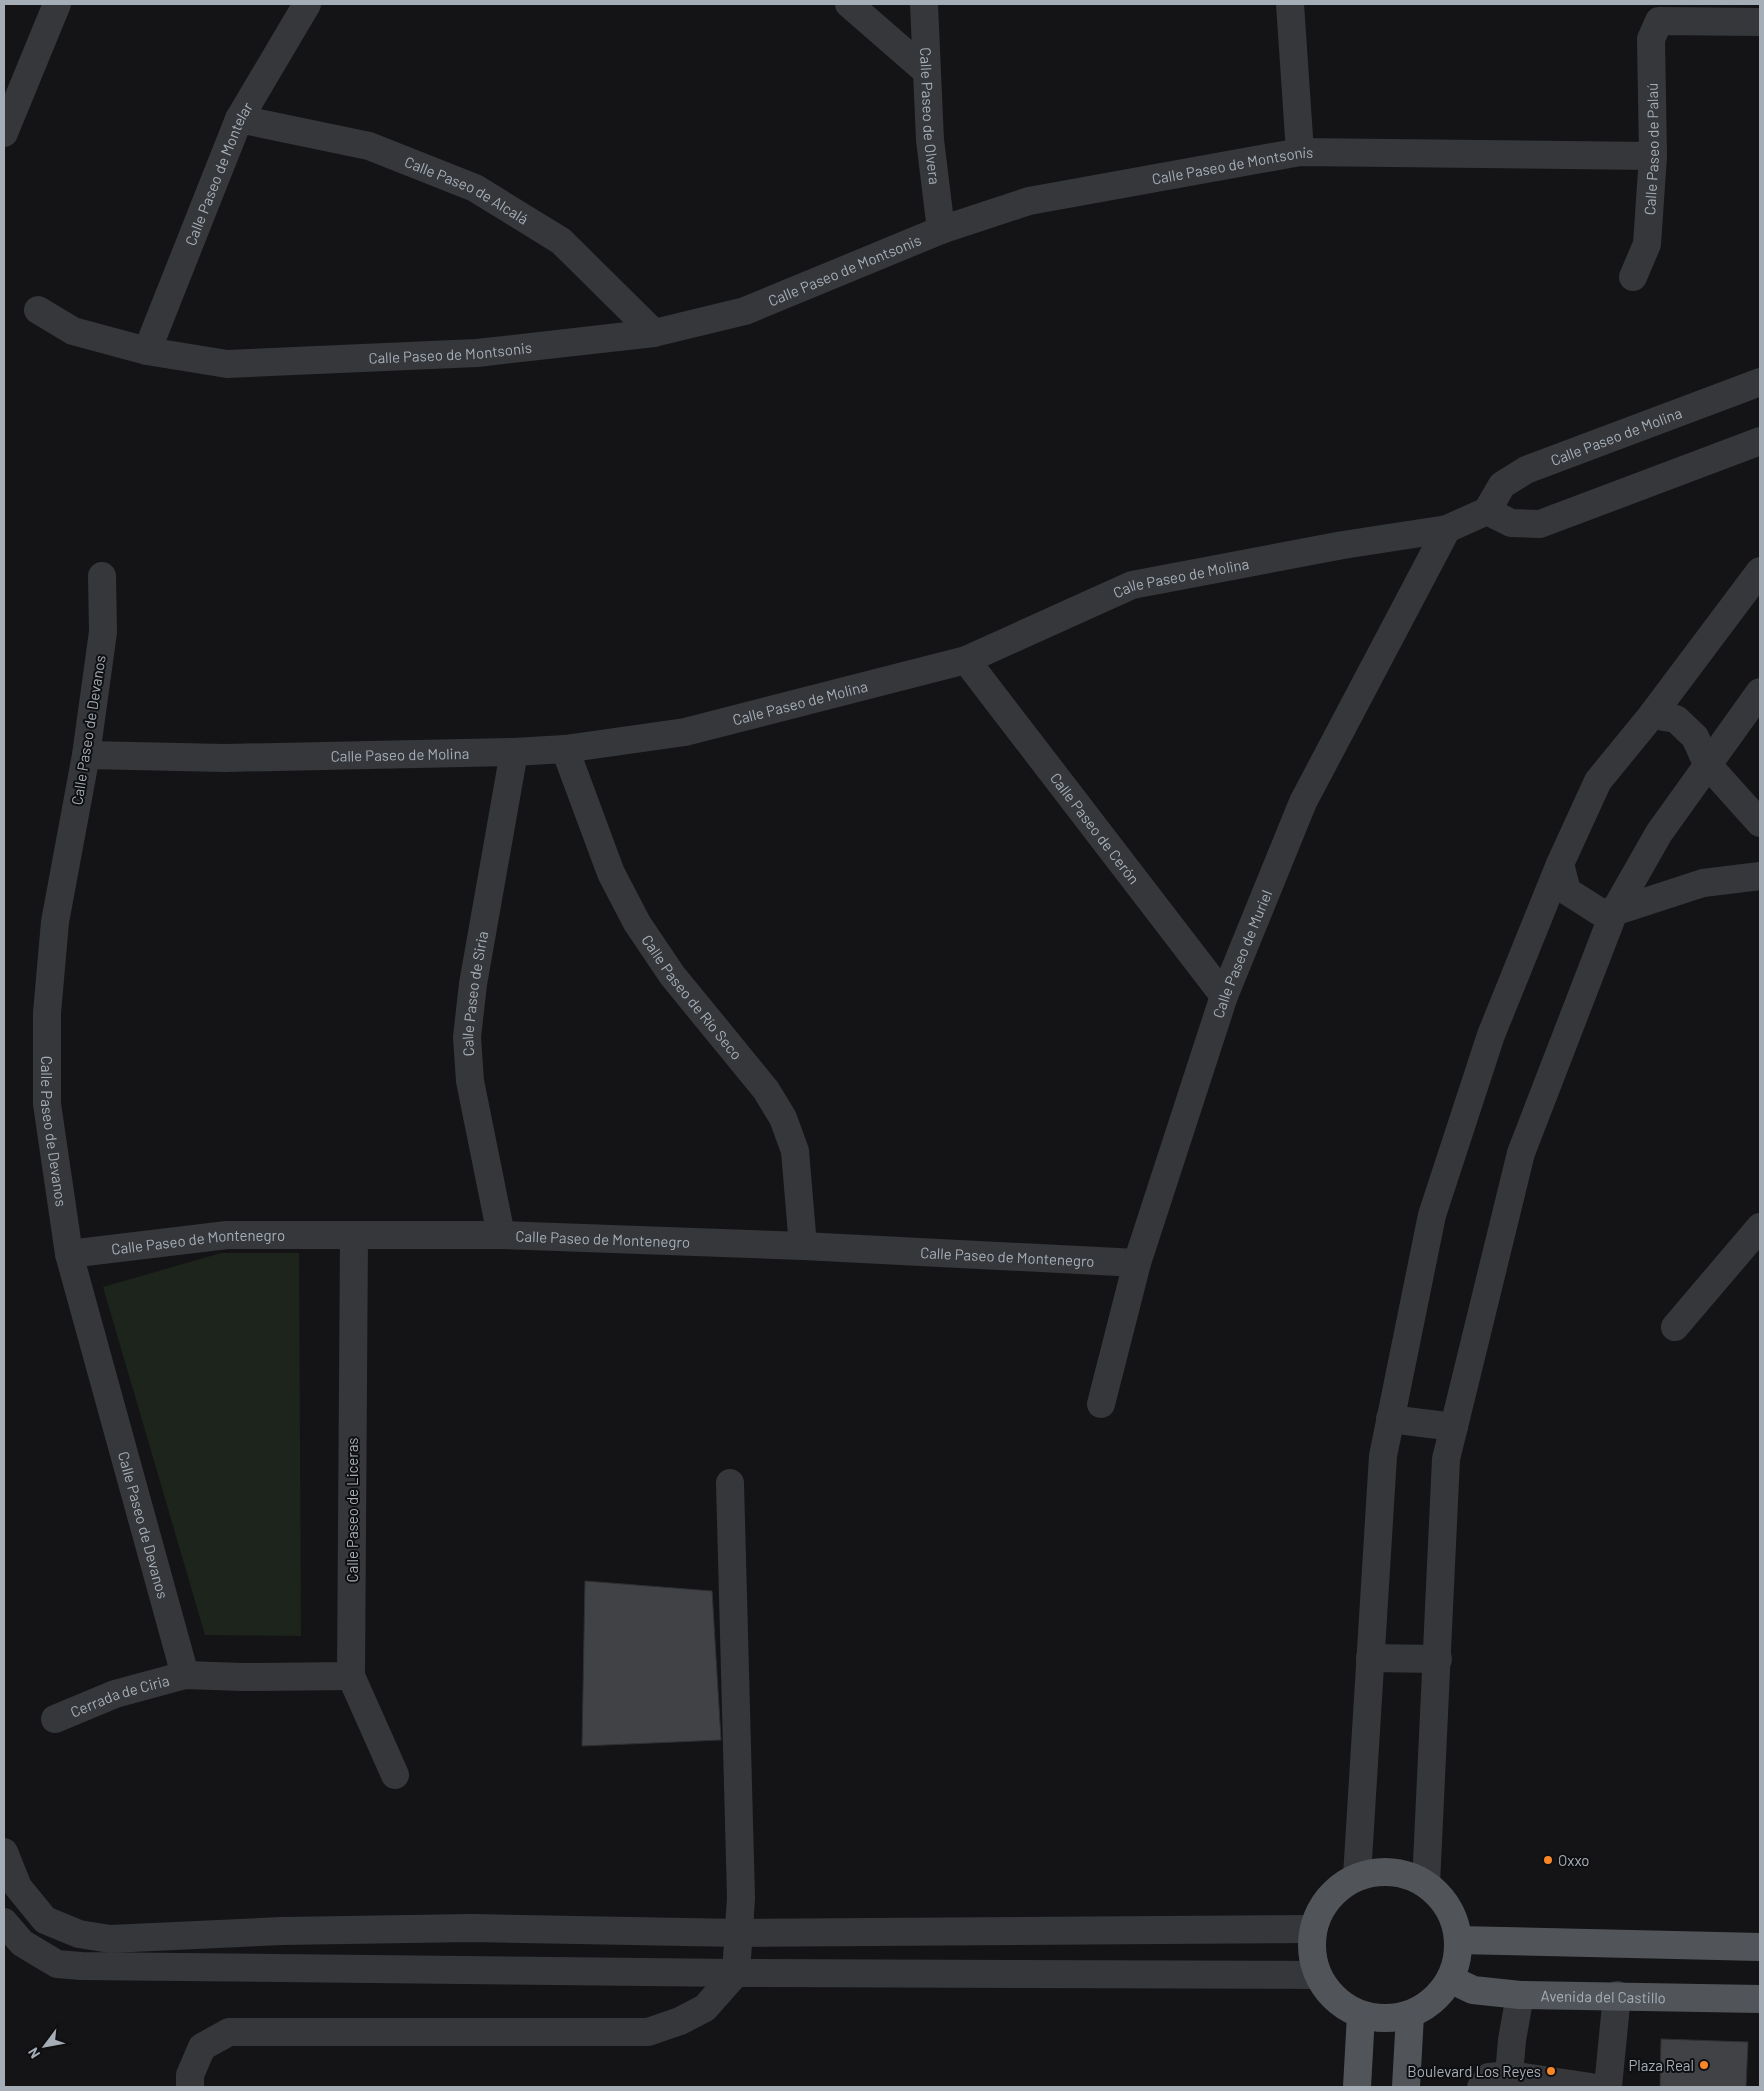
<svg xmlns="http://www.w3.org/2000/svg" width="1764" height="2091" viewBox="0 0 1764 2091" font-family="Barlow,sans-serif">
	<style>
		.green { fill: #1c241c }
		.building { fill: #404246; stroke: #2e2f32 }
		.lines { fill: none; stroke-linecap: round; stroke-linejoin: round }
		.minor { stroke: #35373b; stroke-width: 28 }
		.major { stroke: #51555a; stroke-width: 28 }
		.poi-dot { fill: #fa8727; stroke: #0f0f11; stroke-width: 2 }
		.labels { text-anchor: middle; dominant-baseline: central; stroke-width: 4; stroke-linejoin: round; paint-order: stroke }
		.street-label { font-size: 15px; fill: #a5aeb7; stroke: #0f0f11 }
		.poi-label { font-size: 15px; fill: #a5aeb7; stroke: #0f0f11; text-anchor: end }
	</style>
	<rect width="100%" height="100%" fill="#141416"/>
	<path class="green" d="M 221,1253 L 299,1253 L 301,1636 L 205,1635 L 103,1287 Z"/>
	<path class="building" d="M 585,1581 L 712,1591 L 721,1740 L 582,1746 Z
		M 1661,2039 L 1748,2042 L 1746,2087 L 1660,2087 Z"/>
	<g class="lines">
		<g class="minor">
			<path d="M 849,4 L 926,71"/>
			<path id="s1" d="M 924,4 L 930,140 L 941,230"/>
			<path d="M 1290,4 L 1300,152"/>
			<path id="s2" d="M 239,119 L 369,146 L 475,188 L 561,241 L 654,333"/>
			<path d="M 4,133 L 57,4"/>
			<path id="s3" d="M 1633,277 L 1647,244 L 1653,156 L 1651,39 L 1659,21 L 1760,22"/>
			<path id="s4" d="M 38,310 L 73,331 L 147,351 L 227,364 L 477,353 L 654,333 L 745,311 L 941,230 L 1029,201 L 1300,152 L 1653,156"/>
			<path id="s5" d="M 147,351 L 239,119 L 307,4"/>
			<path d="M 1487,511 L 1511,523 L 1540,524 L 1760,441"/>
			<path id="s6" d="M 102,576 L 103,632 L 86,755 L 55,922 L 47,1013 L 47,1104 L 69,1254 L 185,1675"/>
			<path id="s7" d="M 966,660 L 1224,996"/>
			<path d="M 1652,715 L 1676,719 L 1695,737 L 1707,764 L 1760,823"/>
			<path id="s8" d="M 565,749 L 611,873 L 637,923 L 672,975 L 766,1090 L 783,1118 L 795,1151 L 803,1246"/>
			<path id="s9" d="M 86,755 L 225,758 L 514,752 L 565,749 L 685,732 L 966,660 L 1132,585 L 1343,545 L 1447,529 L 1487,511 L 1502,485 L 1526,470 L 1760,382"/>
			<path d="M 1560,864 L 1567,891 L 1600,912 L 1614,912 L 1703,883 L 1760,876"/>
			<path id="s10" d="M 501,1235 L 470,1081 L 467,1037 L 473,984 L 514,752"/>
			<path d="M 354,1236 L 351,1676 L 395,1775"/>
			<path id="s11" d="M 69,1254 L 227,1235 L 501,1235 L 803,1246 L 1137,1263"/>
			<path d="M 1675,1327 L 1760,1227"/>
			<path id="s12" d="M 1101,1404 L 1137,1263 L 1224,996 L 1303,802 L 1447,529"/>
			<path d="M 1390,1419 L 1454,1427"/>
			<path d="M 1370,1658 L 1438,1659"/>
			<path id="s13" d="M 55,1719 L 115,1694 L 185,1675 L 243,1677 L 351,1676"/>
			<path d="M 4,1852 L 18,1887 L 45,1920 L 79,1934 L 110,1939 L 282,1931 L 472,1928 L 740,1933 L 1312,1929"/>
			<path d="M 1357,1876 L 1383,1456 L 1432,1215 L 1491,1035 L 1560,864 L 1598,781 L 1652,715 L 1760,571"/>
			<path d="M 1426,1884 L 1446,1459 L 1521,1153 L 1614,912 L 1659,833 L 1760,692"/>
			<path d="M 4,1922 L 22,1943 L 57,1964 L 81,1966 L 736,1973 L 1317,1975"/>
			<path d="M 1509,2075 L 1512,2040 L 1520,1995"/>
			<path d="M 190,2087 L 190,2075 L 202,2047 L 229,2032 L 648,2032 L 680,2021 L 705,2008 L 736,1973 L 741,1898 L 730,1483"/>
			<path d="M 1481,2087 L 1489,2077 L 1509,2075 L 1591,2087"/>
			<path d="M 1608,2087 L 1617,1995"/>
		</g>
		<g class="major">
			<circle cx="1385" cy="1945" r="73"/>
			<path d="M 1458,1940 L 1760,1947"/>
			<path id="s14" d="M 1450,1979 L 1473,1990 L 1520,1995 L 1760,1999"/>
			<path d="M 1357,2087 L 1361,2015"/>
			<path d="M 1406,2087 L 1410,2015"/>
		</g>
	</g>
	<g class="poi-dot">
		<circle cx="1548" cy="1860" r="5"/>
		<circle cx="1704" cy="2065" r="5"/>
		<circle cx="1551" cy="2071" r="5"/>
	</g>
	<g class="labels">
		<g class="street-label">
			<text stroke="none"><textPath href="#s1" startOffset="112">Calle Paseo de Olvera</textPath></text>
			<text stroke="none"><textPath href="#s3" startOffset="131">Calle Paseo de Palaú</textPath></text>
			<text stroke="none"><textPath href="#s4" startOffset="1232">Calle Paseo de Montsonis</textPath></text>
			<text stroke="none"><textPath href="#s5" startOffset="191">Calle Paseo de Montelar</textPath></text>
			<text stroke="none"><textPath href="#s2" startOffset="240">Calle Paseo de Alcalá</textPath></text>
			<text stroke="none"><textPath href="#s4" startOffset="828">Calle Paseo de Montsonis</textPath></text>
			<text stroke="none"><textPath href="#s4" startOffset="422">Calle Paseo de Montsonis</textPath></text>
			<text stroke="none"><textPath href="#s9" startOffset="1591">Calle Paseo de Molina</textPath></text>
			<text stroke="none"><textPath href="#s9" startOffset="1122">Calle Paseo de Molina</textPath></text>
			<text stroke="none"><textPath href="#s9" startOffset="719">Calle Paseo de Molina</textPath></text>
			<text transform="translate(88 730) rotate(-81)">Calle Paseo de Devanos</text>
			<text stroke="none"><textPath href="#s9" startOffset="314">Calle Paseo de Molina</textPath></text>
			<text stroke="none"><textPath href="#s7" startOffset="212">Calle Paseo de Cerón</textPath></text>
			<text stroke="none"><textPath href="#s12" startOffset="472">Calle Paseo de Muriel</textPath></text>
			<text stroke="none"><textPath href="#s10" startOffset="245">Calle Paseo de Siria</textPath></text>
			<text stroke="none"><textPath href="#s8" startOffset="281">Calle Paseo de Río Seco</textPath></text>
			<text stroke="none"><textPath href="#s6" startOffset="560">Calle Paseo de Devanos</textPath></text>
			<text stroke="none"><textPath href="#s11" startOffset="535">Calle Paseo de Montenegro</textPath></text>
			<text stroke="none"><textPath href="#s11" startOffset="130">Calle Paseo de Montenegro</textPath></text>
			<text stroke="none"><textPath href="#s11" startOffset="940">Calle Paseo de Montenegro</textPath></text>
			<text transform="translate(352 1510) rotate(-90)">Calle Paseo de Liceras</text>
			<text stroke="none"><textPath href="#s6" startOffset="965">Calle Paseo de Devanos</textPath></text>
			<text stroke="none"><textPath href="#s13" startOffset="69">Cerrada de Ciria</textPath></text>
			<text stroke="none"><textPath href="#s14" startOffset="156">Avenida del Castillo</textPath></text>
		</g>
		<g class="poi-label">
			<text x="1558" y="1860" text-anchor="start">Oxxo</text>
			<text x="1694" y="2065">Plaza Real</text>
			<text x="1541" y="2071">Boulevard Los Reyes</text>
		</g>
	</g>
	<rect width="1764" height="2091" fill="none" stroke="#a5aeb7" stroke-width="10"/>
	<g transform="translate(45 2046) rotate(238)" stroke="#0f0f11" stroke-width="4" paint-order="stroke">
	<path d="M0-4L9 19L0 12L-9 19Z" fill="#a5aeb7"/>
	<text y="-8" font-size="14" font-weight="bold" text-anchor="middle" fill="#a5aeb7">N</text>
	</g>
</svg>
